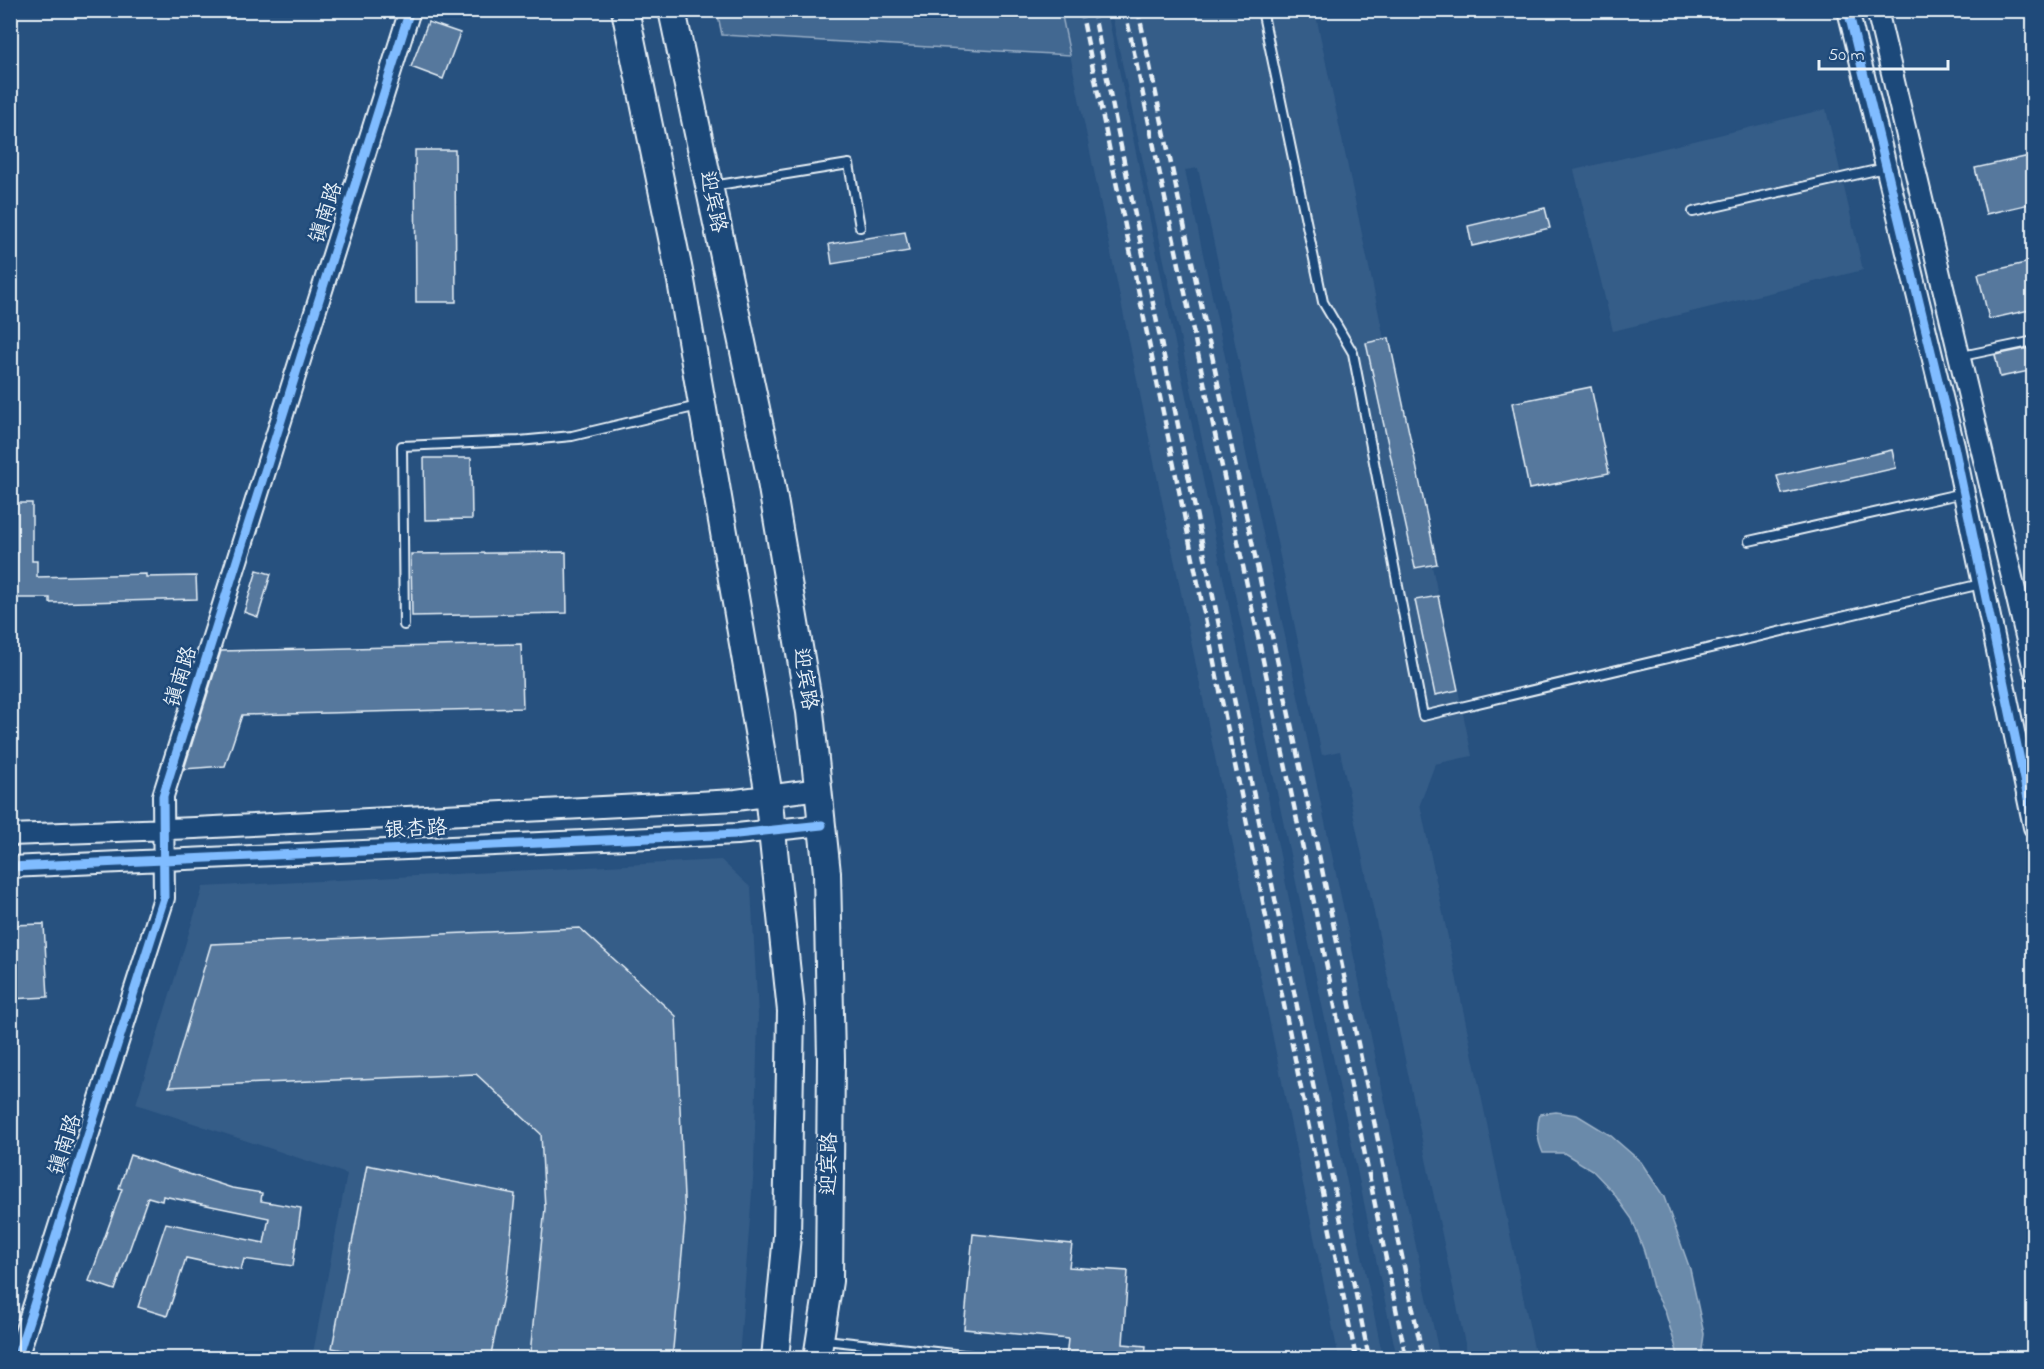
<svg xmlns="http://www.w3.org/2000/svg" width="2044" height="1369" viewBox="0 0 2044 1369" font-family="'Indie Flower','LXGW WenKai TC',sans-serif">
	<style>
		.built { fill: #355d88 }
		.green { fill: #436891; stroke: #96acc4; stroke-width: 1.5 }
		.water { fill: #6b8aaa; stroke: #9db3c9; stroke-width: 1.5 }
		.building { fill: #57789d; stroke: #e8f1f8; stroke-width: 1.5 }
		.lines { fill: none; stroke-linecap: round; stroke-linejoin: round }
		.service-casing { stroke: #e8f1f8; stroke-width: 12 }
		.tertiary-casing { stroke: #e8f1f8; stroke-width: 24 }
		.primary-casing { stroke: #e8f1f8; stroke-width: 30 }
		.service { stroke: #1f4a7a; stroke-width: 8 }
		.tertiary { stroke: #1f4a7a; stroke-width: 20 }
		.primary { stroke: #1f4a7a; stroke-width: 26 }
		.rail { stroke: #e8f1f8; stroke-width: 4.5; stroke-dasharray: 9 4.5; stroke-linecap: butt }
		.cycleway-casing { stroke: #1f4a7a; stroke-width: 13 }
		.cycleway { stroke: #80bcff; stroke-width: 9 }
		.labels { text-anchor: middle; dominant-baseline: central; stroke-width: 5; stroke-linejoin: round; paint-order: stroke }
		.street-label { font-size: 21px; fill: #e8f1f8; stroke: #1f4a7a }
	</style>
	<rect width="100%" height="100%" fill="#27517f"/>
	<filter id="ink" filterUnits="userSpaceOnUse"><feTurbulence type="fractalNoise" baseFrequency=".0167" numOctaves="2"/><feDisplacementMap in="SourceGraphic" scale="12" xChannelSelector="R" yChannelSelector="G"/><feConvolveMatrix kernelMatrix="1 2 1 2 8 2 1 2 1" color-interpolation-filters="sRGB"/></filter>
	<g filter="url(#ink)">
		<path class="built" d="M 1061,11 L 1107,11 L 1383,1358 L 1339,1358 Z
			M 1111,11 L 1315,11 L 1472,756 L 1435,764 L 1420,804 L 1536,1358 L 1468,1358 L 1340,751 L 1322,755 L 1198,168 L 1185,170 L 1440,1358 L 1397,1358 Z
			M 1826,109 L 1863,270 L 1613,331 L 1574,170 Z
			M 721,860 L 751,888 L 758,1016 L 754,1167 L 739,1358 L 312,1358 L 347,1174 L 136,1104 L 203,887 Z"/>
		<path class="green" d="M 717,11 L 1061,11 L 1070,55 L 722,35 Z"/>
		<path class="water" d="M 1556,1112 L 1577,1115 L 1610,1135 L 1641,1162 L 1664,1197 L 1690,1269 L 1704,1334 L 1701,1358 L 1679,1358 L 1665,1311 L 1653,1288 L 1644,1251 L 1632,1219 L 1612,1191 L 1592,1170 L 1564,1153 L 1543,1153 C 1537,1139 1536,1128 1540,1114 Z"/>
		<path class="building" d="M 428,22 L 460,33 L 443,79 L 411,67 Z
			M 415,150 L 455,150 L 456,302 L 416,302 Z
			M 2034,155 L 2034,203 L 1986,214 L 1975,168 Z
			M 1545,208 L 1550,228 L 1472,246 L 1468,226 Z
			M 905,232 L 909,251 L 832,264 L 829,244 Z
			M 2034,261 L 2034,309 L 1989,319 L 1978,274 Z
			M 1389,338 L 1437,564 L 1415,568 L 1366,343 Z
			M 2034,347 L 2034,370 L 2000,377 L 1995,355 Z
			M 1591,387 L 1609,473 L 1529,489 L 1512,403 Z
			M 1892,450 L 1896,468 L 1782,494 L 1777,476 Z
			M 424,458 L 471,458 L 472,519 L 425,520 Z
			M 10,503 L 32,503 L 32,561 L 37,561 L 37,577 L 146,574 L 146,577 L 196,576 L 197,599 L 50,603 L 50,598 L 10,598 Z
			M 566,552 L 567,613 L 412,616 L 411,554 Z
			M 257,570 L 271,574 L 258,617 L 244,612 Z
			M 1438,596 L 1458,690 L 1435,695 L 1415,600 Z
			M 521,644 L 523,708 L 242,715 L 225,766 L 184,769 L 221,651 Z
			M 44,924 L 48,997 L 10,999 L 10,925 Z
			M 580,928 L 676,1016 L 685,1221 L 672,1359 L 558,1359 L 530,1354 L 545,1208 L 541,1134 L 476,1074 L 169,1087 L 211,944 Z
			M 130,1155 L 232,1188 L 262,1193 L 261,1201 L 301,1208 L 293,1266 L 244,1259 L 241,1270 L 186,1258 L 167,1316 L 138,1307 L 166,1223 L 264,1243 L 269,1218 L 163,1196 L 162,1201 L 148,1197 L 115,1290 L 89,1281 L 122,1189 L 119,1188 Z
			M 367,1165 L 515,1194 L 507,1277 L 490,1359 L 388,1359 L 332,1348 Z
			M 973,1234 L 1072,1244 L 1069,1267 L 1128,1271 L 1123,1344 L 1146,1346 L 1145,1359 L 1066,1359 L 1068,1339 L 964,1329 Z"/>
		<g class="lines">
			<defs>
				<path id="service" d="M 1262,10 L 1323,302 L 1353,353 L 1423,716 L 1981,584
					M 712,186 L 849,164 L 860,227
					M 1693,212 L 1885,168
					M 1962,356 L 2034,341
					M 1749,541 L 1963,493
					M 404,625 L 402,446 L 519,441 L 572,436 L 698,406
					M 825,1340 L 991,1358"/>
				<path id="tertiary" d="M 1848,10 L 1954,446 L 2034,827
					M 1877,10 L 2034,670
					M 10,835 L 195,828 L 736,800 L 819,789
					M 10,867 L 737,834 L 822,825
					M 17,1358 L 164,898 L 163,796 L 410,10"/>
				<path id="primary" d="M 625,10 L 681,281 L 767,784 L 791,1011 L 787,1236 L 775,1358
					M 672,10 L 769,470 L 810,712 L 827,873 L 831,1059 L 829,1281 L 817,1358"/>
			</defs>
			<use href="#service" class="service-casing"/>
			<use href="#tertiary" class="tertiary-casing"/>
			<use href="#primary" class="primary-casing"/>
			<use href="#service" class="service"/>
			<use href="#tertiary" class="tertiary"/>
			<use href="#primary" class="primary"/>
			<path class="rail" d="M 1081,10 L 1356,1358
				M 1093,10 L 1369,1358
				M 1125,10 L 1305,858 L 1406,1358
				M 1138,10 L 1319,855 L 1423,1358"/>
			<defs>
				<path id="cycleway" d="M 1848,10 L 1954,446 L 2034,827
					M 10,867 L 737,834 L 822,825
					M 17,1358 L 164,898 L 163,796 L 410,10"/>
			</defs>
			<use href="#cycleway" class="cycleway-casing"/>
			<use href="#cycleway" class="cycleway"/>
		</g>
	</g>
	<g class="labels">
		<g class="street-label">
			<text transform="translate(712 202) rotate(78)">迎宾路</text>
			<text transform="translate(327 213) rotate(-72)">镇南路</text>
			<text transform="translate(182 677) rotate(-73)">镇南路</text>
			<text transform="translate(804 679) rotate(81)">迎宾路</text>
			<text transform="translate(416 830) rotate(-3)">银杏路</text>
			<text transform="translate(66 1145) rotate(-72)">镇南路</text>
			<text transform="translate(830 1164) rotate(-89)">迎宾路</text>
		</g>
	</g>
	<rect width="2044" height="1369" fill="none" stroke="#1f4a7a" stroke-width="36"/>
	<rect x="18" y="18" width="2008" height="1333" fill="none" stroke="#e8f1f8" stroke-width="2" filter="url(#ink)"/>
	<path d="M1819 60v9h129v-9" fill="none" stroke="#e8f1f8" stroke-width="3"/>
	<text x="1828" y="60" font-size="18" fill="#e8f1f8" stroke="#1f4a7a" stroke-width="4.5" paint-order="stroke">50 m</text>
</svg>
